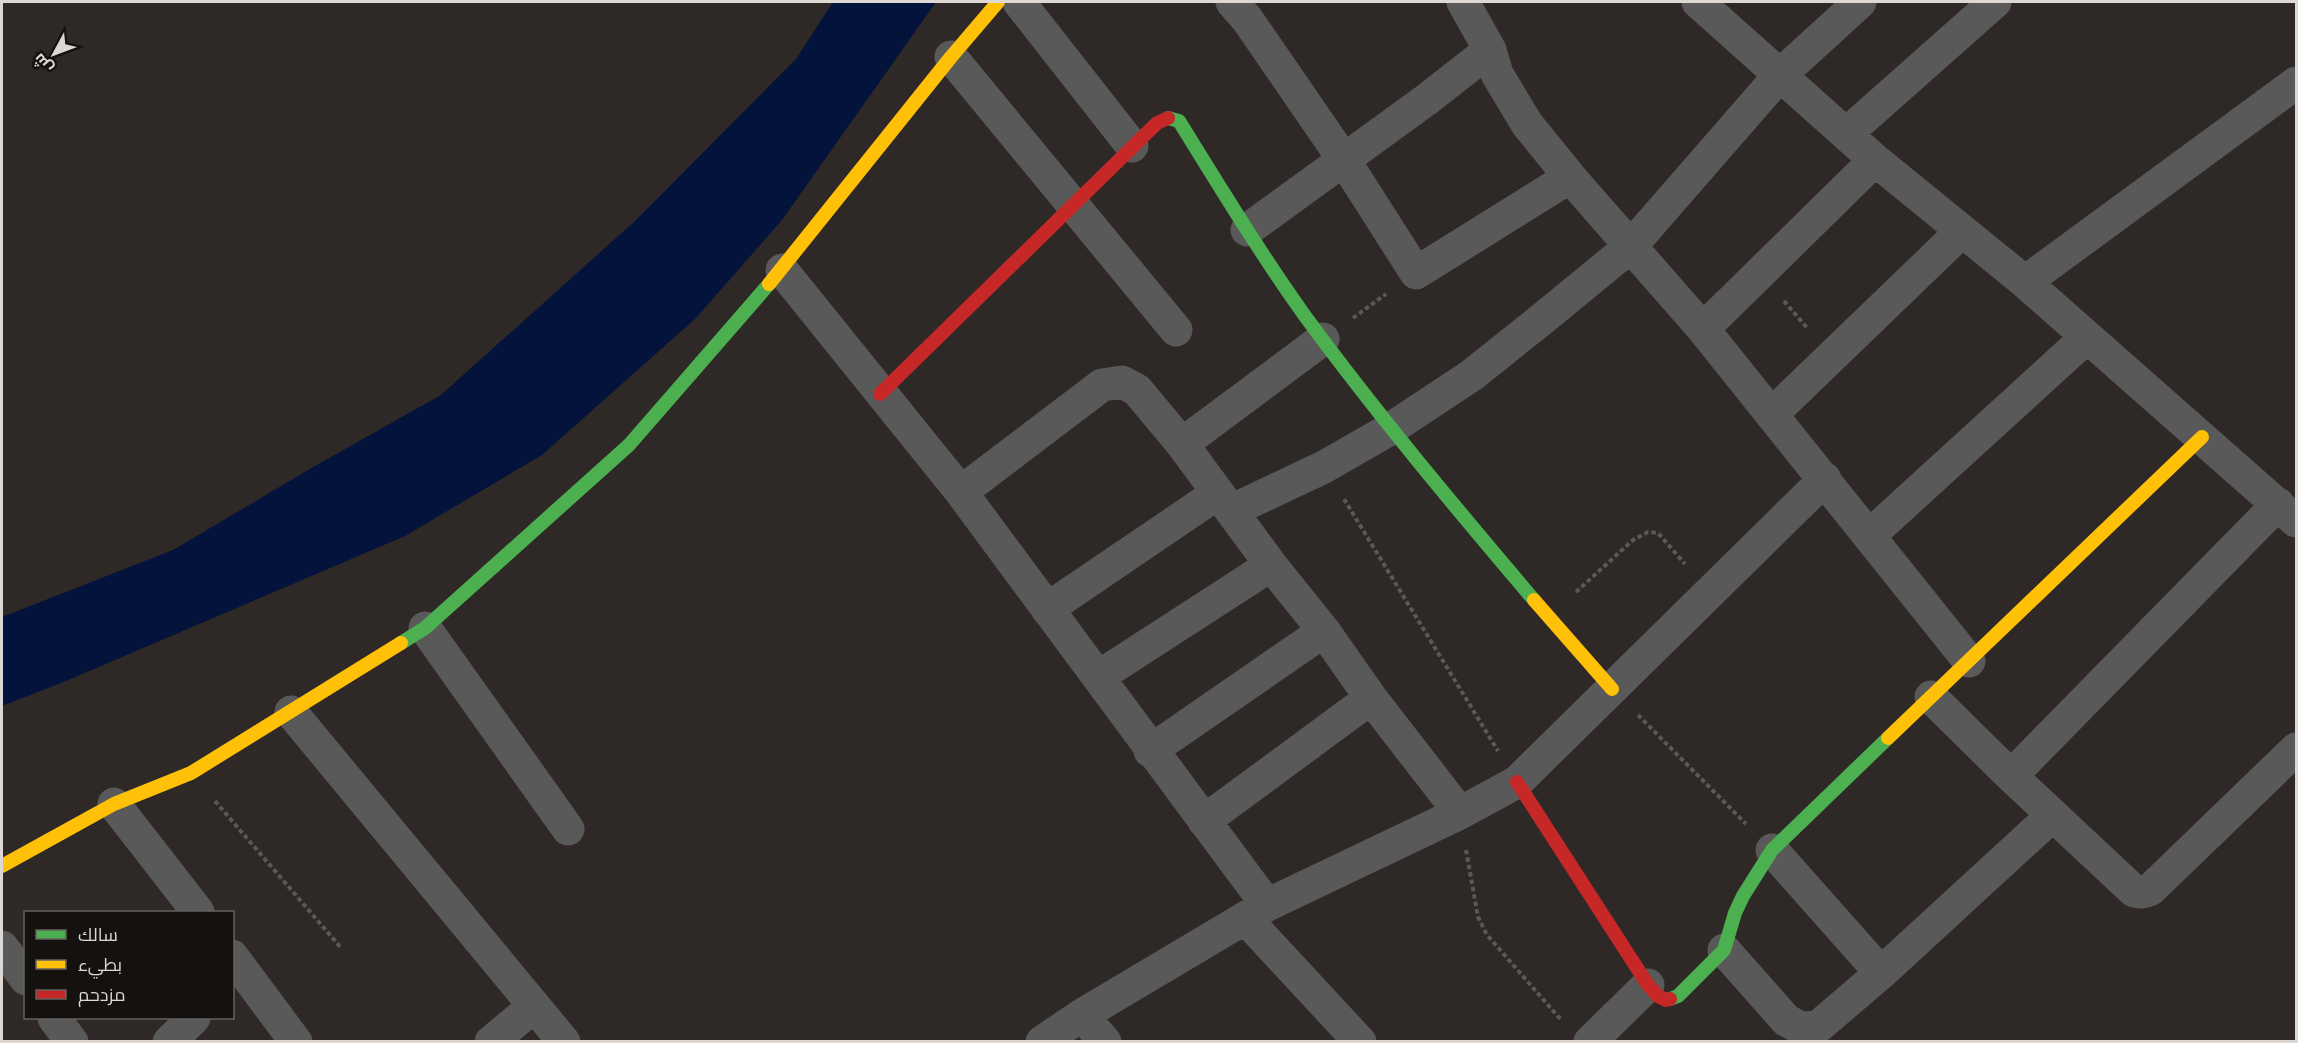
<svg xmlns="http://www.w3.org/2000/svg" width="2298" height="1043" viewBox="0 0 2298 1043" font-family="Inter,Cairo,sans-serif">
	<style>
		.water { fill: #04133b }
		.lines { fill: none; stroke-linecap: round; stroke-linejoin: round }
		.path { stroke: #5a5959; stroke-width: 4; stroke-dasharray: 4.5 3; stroke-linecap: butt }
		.street { stroke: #595959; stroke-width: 33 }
		.fast { stroke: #4caf50; stroke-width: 14 }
		.slow { stroke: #ffc107; stroke-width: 14 }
		.jam { stroke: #c62828; stroke-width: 14 }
	</style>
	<rect width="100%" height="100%" fill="#2e2826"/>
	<path class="water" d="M 833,2 L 936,2 L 782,220 L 696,318 L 542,455 L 405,536 L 66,681 L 2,706 L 2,617 L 173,550 L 315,466 L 441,395 L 635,221 L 796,59 Z"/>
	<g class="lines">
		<path class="path" d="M 1784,301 L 1808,329
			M 1353,318 L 1386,294
			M 1344,499 L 1498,751
			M 1576,592 L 1633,540 L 1648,532 L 1658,533 L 1685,564
			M 1638,715 L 1746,824
			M 215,801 L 342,949
			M 1466,850 L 1478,917 L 1487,935 L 1562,1021"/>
		<path class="street" d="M 1019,2 L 1132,146
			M 1232,2 L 1247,19 L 1344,160 L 1416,273 L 1570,177
			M 1463,2 L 1490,50 L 1497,74 L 1527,124 L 1570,177 L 1703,329 L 1969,661
			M 1698,2 L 1875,160 L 2025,282 L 2296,83
			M 951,57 L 1176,330
			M 1846,134 L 1995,2
			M 1247,230 L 1426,100 L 1490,50
			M 782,270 L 961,492 L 1267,905
			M 2025,282 L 2296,521
			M 1703,329 L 1875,160
			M 1772,414 L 1962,231
			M 1182,444 L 1323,339
			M 961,492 L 1102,385 L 1122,382 L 1137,390 L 1182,444 L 1271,565 L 1324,631 L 1371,698 L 1460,813
			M 1231,511 L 1324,467 L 1392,428 L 1472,375 L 1547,315 L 1631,246 L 1779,76 L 1860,2
			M 1870,535 L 2087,337
			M 1047,609 L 1218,493
			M 425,628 L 568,829
			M 1098,677 L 1271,565
			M 1931,697 L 2011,776 L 2134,891 C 2141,893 2144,892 2151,889 L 2296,749
			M 291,712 L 564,1042
			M 1150,751 L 1324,631
			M 2011,776 L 2278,504
			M 114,804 L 198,912
			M 1204,821 L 1371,698
			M 1772,850 L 1881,973
			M 1245,918 L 1360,1042
			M 2,947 L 26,979
			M 1724,950 L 1786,1020 L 1802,1029 L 1819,1026 L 1881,973 L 2053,815
			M 232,956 L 296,1042
			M 1082,1015 L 1105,1042
			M 54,1018 L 72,1042
			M 169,1042 L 194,1018
			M 491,1042 L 533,1007
			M 1042,1042 L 1082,1015 L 1267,905 L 1460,813 L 1517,782 L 1825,479
			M 1590,1042 L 1648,985"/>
		<path class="fast" d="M 1168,118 L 1179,121 C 1220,187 1260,253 1305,316 C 1377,414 1455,507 1534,600
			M 401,643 L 425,628 L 629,445 L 769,284
			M 1670,999 L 1678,996 L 1724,950 L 1735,913 L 1743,896 L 1772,850 L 1888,738"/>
		<path class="slow" d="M 769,284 L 951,57 L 998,2
			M 1534,600 L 1612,689
			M 1888,738 L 2202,437
			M 2,866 L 114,804 L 191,773 L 401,643"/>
		<path class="jam" d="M 880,394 L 1157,123 L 1168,118
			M 1517,782 L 1648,985 L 1658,996 L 1666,1000 L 1670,999"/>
	</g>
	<rect width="2298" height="1043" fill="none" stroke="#ded8d4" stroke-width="6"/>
	<rect x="24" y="911" width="210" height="108" fill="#15110f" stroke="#65615e" stroke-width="1.5"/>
	<rect x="36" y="930" width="30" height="9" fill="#4caf50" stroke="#65615e" stroke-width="1.5"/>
	<text x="78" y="941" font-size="18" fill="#ded8d4">سالك</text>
	<rect x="36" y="960" width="30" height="9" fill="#ffc107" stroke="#65615e" stroke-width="1.5"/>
	<text x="78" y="971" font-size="18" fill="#ded8d4">بطيء</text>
	<rect x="36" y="990" width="30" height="9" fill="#c62828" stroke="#65615e" stroke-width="1.5"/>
	<text x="78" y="1001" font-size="18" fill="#ded8d4">مزدحم</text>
	<g transform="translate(54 54) rotate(229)" stroke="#15110f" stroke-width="4.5" paint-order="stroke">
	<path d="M0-4.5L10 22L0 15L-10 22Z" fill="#ded8d4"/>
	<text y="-9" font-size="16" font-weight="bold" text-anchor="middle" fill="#ded8d4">ش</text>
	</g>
</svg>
